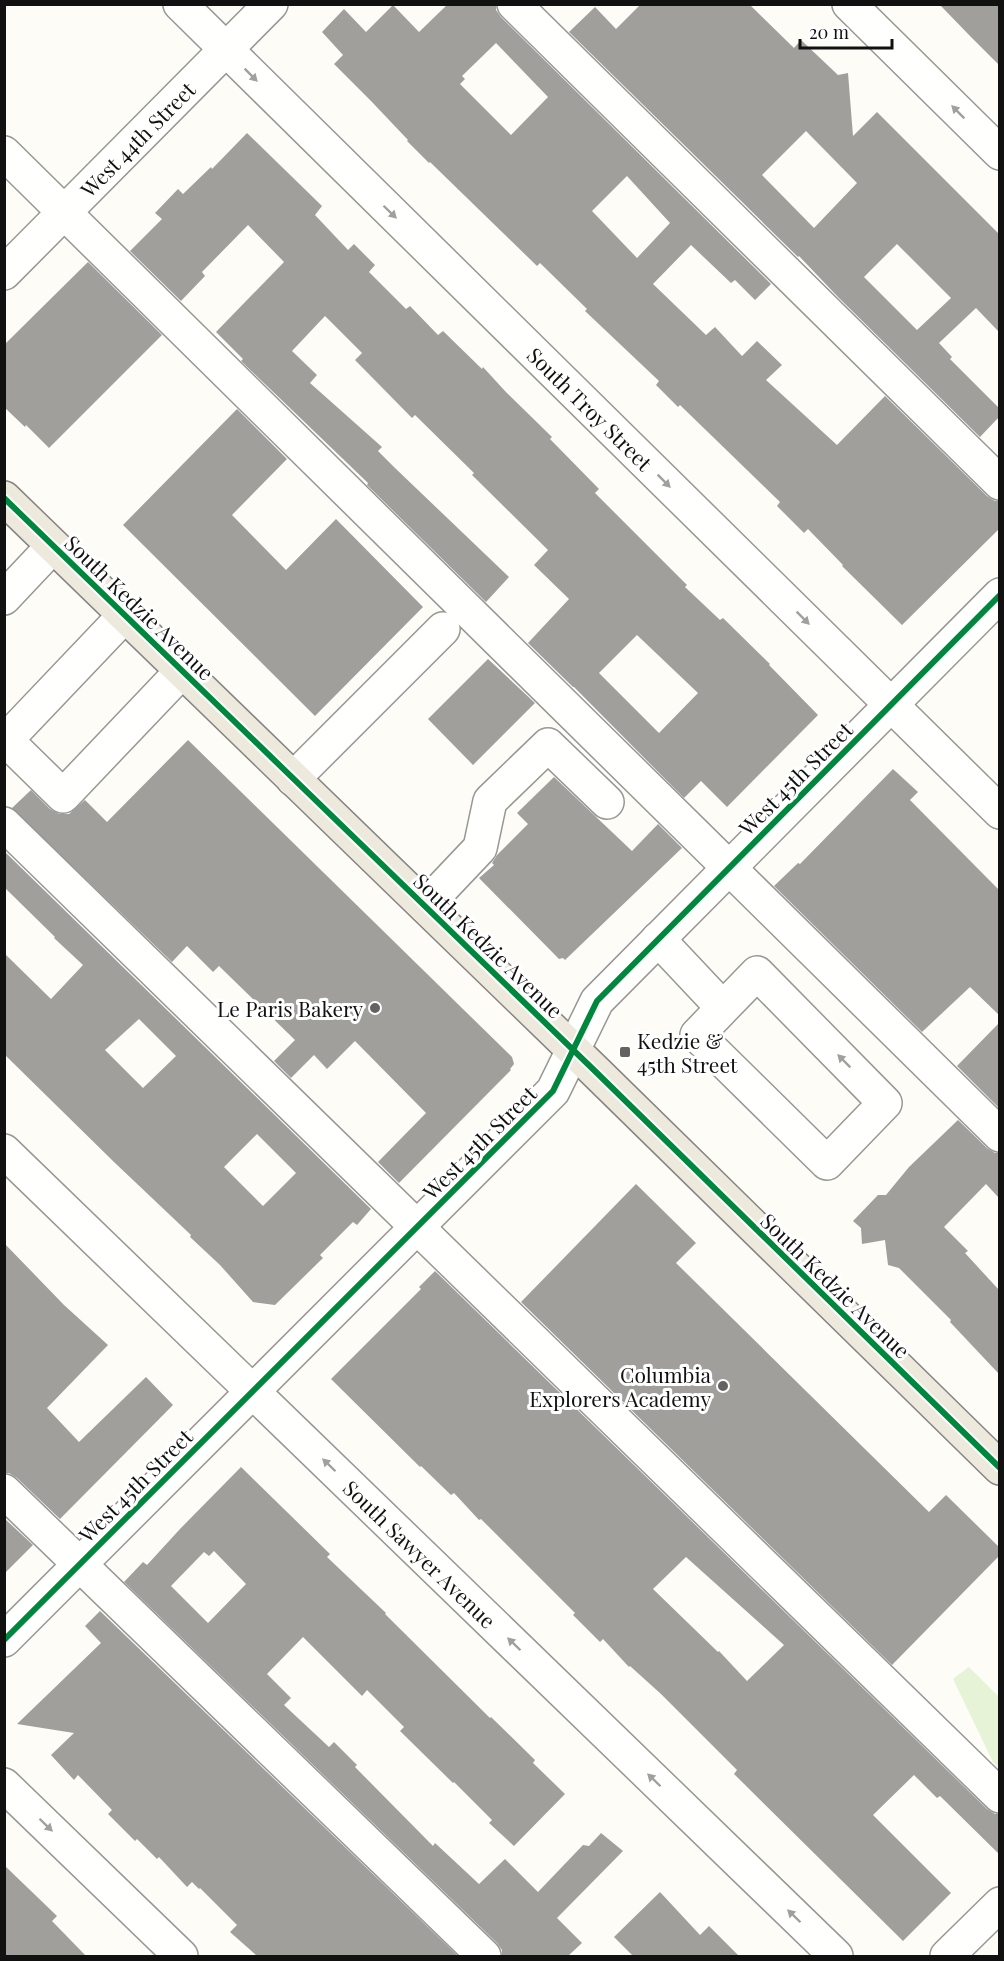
<svg xmlns="http://www.w3.org/2000/svg" width="1004" height="1961" viewBox="0 0 1004 1961" font-family="'Playfair Display',serif">
	<style>
		.green { fill: #e7f3d7 }
		.building { fill: #a19f9c; fill-rule: evenodd }
		.lines { fill: none; stroke-linecap: round; stroke-linejoin: round }
		.minor-casing { stroke: #979795; stroke-width: 36 }
		.major-casing { stroke: #858482; stroke-width: 36 }
		.minor { stroke: #fffffe; stroke-width: 33 }
		.major { stroke: #ede9dc; stroke-width: 33 }
		.cycleway-casing { stroke: #fff; stroke-width: 10 }
		.cycleway { stroke: #00873e; stroke-width: 6 }
		.oneway { fill: #a0a09f }
		.poi-dot { fill: #646362; stroke: #fff; stroke-width: 2 }
		.labels { text-anchor: middle; dominant-baseline: central; stroke-width: 6; stroke-linejoin: round; paint-order: stroke }
		.street-label { font-size: 21px; fill: #111; stroke: #fff }
		.poi-label { font-size: 21px; fill: #111; stroke: #fff; text-anchor: end }
	</style>
	<rect width="100%" height="100%" fill="#fdfcf7"/>
	<path class="green" d="M 969,1667 L 999,1697 L 999,1768 L 993,1762 L 953,1679 Z"/>
	<path class="building" d="M 448,4 L 496,4 L 496,10 L 501,17 L 771,284 L 755,300 L 735,280 L 731,283 L 691,245 L 653,284 L 706,335 L 715,327 L 742,356 L 757,341 L 782,365 L 766,380 L 837,445 L 885,396 L 987,496 L 995,501 L 999,501 L 999,529 L 902,625 L 842,566 L 843,565 L 808,529 L 804,533 L 777,506 L 780,502 L 680,405 L 678,407 L 656,385 L 659,381 L 585,311 L 587,309 L 540,263 L 537,266 L 430,162 L 429,163 L 407,141 L 408,140 L 372,102 L 334,64 L 343,55 L 322,32 L 344,9 L 366,32 L 393,5 L 419,32 ZM 496,43 L 548,97 L 511,135 L 460,84 L 465,79 L 462,76 ZM 627,176 L 670,223 L 637,258 L 592,211 Z
		M 641,4 L 749,4 L 794,48 L 801,40 L 838,75 L 848,73 L 853,136 L 877,112 L 999,234 L 999,332 L 976,308 L 939,343 L 952,357 L 950,359 L 999,408 L 999,417 L 980,437 L 838,297 L 799,256 L 798,257 L 569,32 L 595,7 L 616,29 ZM 806,131 L 857,183 L 814,228 L 762,175 ZM 897,244 L 951,298 L 917,330 L 864,277 Z
		M 939,4 L 999,4 L 999,65 L 971,37 Z
		M 247,133 L 322,206 L 315,215 L 348,250 L 354,244 L 375,265 L 369,272 L 406,309 L 410,306 L 438,335 L 443,331 L 482,369 L 483,367 L 505,391 L 552,437 L 550,439 L 599,489 L 595,493 L 687,585 L 685,587 L 720,620 L 723,618 L 770,664 L 769,665 L 818,715 L 727,807 L 701,781 L 684,798 L 574,687 L 573,687 L 528,643 L 569,599 L 534,565 L 548,550 L 472,475 L 474,473 L 415,415 L 412,418 L 355,360 L 362,353 L 325,316 L 292,351 L 317,375 L 310,383 L 382,447 L 378,451 L 395,468 L 509,577 L 486,602 L 367,485 L 368,483 L 241,361 L 243,359 L 216,332 L 284,262 L 248,225 L 202,272 L 205,276 L 181,301 L 130,251 L 162,219 L 155,213 L 178,189 L 183,194 L 211,167 L 212,169 ZM 637,635 L 698,693 L 659,733 L 599,673 Z
		M 88,262 L 162,335 L 49,448 L 26,425 L 25,427 L 4,407 L 4,345 Z
		M 237,409 L 287,459 L 232,515 L 286,570 L 336,519 L 423,607 L 315,716 L 123,525 Z
		M 488,659 L 535,703 L 473,765 L 428,719 Z
		M 188,740 L 512,1057 L 514,1064 L 510,1069 L 511,1070 L 399,1183 L 378,1162 L 426,1113 L 355,1041 L 327,1069 L 314,1055 L 291,1078 L 274,1061 L 295,1040 L 219,966 L 213,972 L 187,946 L 172,962 L 12,808 L 31,790 L 50,809 L 59,814 L 69,814 L 85,800 L 107,822 Z
		M 893,769 L 918,792 L 910,800 L 999,890 L 999,1015 L 970,987 L 922,1032 L 774,886 L 798,863 L 800,864 Z
		M 554,777 L 632,851 L 658,824 L 682,848 L 565,960 L 563,958 L 559,959 L 479,878 L 494,865 L 492,863 L 497,855 L 528,824 L 517,813 Z
		M 4,851 L 371,1209 L 357,1225 L 353,1222 L 320,1255 L 323,1258 L 275,1305 L 253,1302 L 220,1265 L 190,1237 L 191,1235 L 114,1162 L 4,1054 L 4,953 L 51,999 L 83,965 L 54,938 L 55,937 L 4,887 ZM 139,1019 L 176,1056 L 143,1088 L 105,1050 ZM 257,1134 L 296,1173 L 263,1206 L 224,1167 Z
		M 999,1023 L 999,1108 L 957,1066 Z
		M 958,1120 L 987,1148 L 995,1153 L 999,1153 L 999,1198 L 986,1184 L 944,1227 L 968,1251 L 965,1253 L 999,1290 L 999,1374 L 950,1322 L 951,1320 L 899,1268 L 888,1265 L 885,1240 L 862,1244 L 861,1228 L 853,1221 L 878,1195 L 886,1195 L 909,1167 Z
		M 636,1184 L 696,1243 L 676,1263 L 929,1512 L 946,1495 L 999,1547 L 999,1556 L 892,1665 L 521,1302 Z
		M 4,1243 L 64,1305 L 108,1345 L 47,1408 L 79,1442 L 146,1377 L 173,1405 L 60,1519 L 17,1478 L 9,1473 L 4,1473 Z
		M 435,1271 L 987,1809 L 995,1814 L 999,1814 L 999,1854 L 940,1796 L 937,1798 L 914,1775 L 873,1815 L 951,1893 L 903,1941 L 734,1774 L 737,1770 L 661,1694 L 630,1666 L 629,1667 L 603,1639 L 600,1642 L 573,1615 L 575,1613 L 481,1519 L 479,1520 L 454,1493 L 451,1495 L 421,1466 L 420,1467 L 331,1379 L 421,1289 L 419,1287 ZM 686,1557 L 784,1645 L 747,1681 L 719,1651 L 718,1652 L 653,1589 Z
		M 241,1467 L 330,1554 L 327,1557 L 386,1613 L 385,1614 L 490,1718 L 491,1717 L 535,1760 L 533,1763 L 565,1794 L 514,1846 L 489,1823 L 492,1820 L 454,1782 L 453,1783 L 400,1731 L 404,1727 L 367,1690 L 362,1696 L 303,1637 L 267,1674 L 291,1698 L 284,1705 L 329,1747 L 334,1742 L 357,1765 L 355,1767 L 433,1846 L 435,1843 L 479,1884 L 505,1859 L 538,1892 L 583,1845 L 589,1846 L 601,1833 L 623,1851 L 557,1918 L 582,1943 L 568,1956 L 502,1956 L 502,1950 L 497,1943 L 124,1582 L 143,1562 L 147,1565 L 180,1529 ZM 214,1551 L 246,1584 L 208,1623 L 171,1586 L 204,1552 L 209,1556 Z
		M 4,1518 L 33,1545 L 4,1574 Z
		M 100,1611 L 458,1956 L 257,1956 L 230,1932 L 237,1925 L 200,1888 L 199,1889 L 192,1882 L 187,1887 L 159,1857 L 157,1859 L 137,1839 L 135,1841 L 108,1814 L 112,1810 L 78,1775 L 74,1780 L 51,1755 L 74,1733 L 17,1724 L 101,1643 L 85,1626 Z
		M 4,1865 L 57,1916 L 52,1921 L 86,1956 L 4,1956 Z
		M 660,1892 L 700,1935 L 709,1926 L 739,1956 L 633,1956 L 614,1937 Z"/>
	<g class="lines">
		<defs>
			<g id="minor">
				<path id="s1" d="M 180,4 L 1000,812"/>
				<path d="M 514,4 L 1000,483"/>
				<path d="M 849,4 L 1000,153"/>
				<path d="M 4,153 L 1000,1135"/>
				<path id="s2" d="M 4,273 L 271,4"/>
				<path d="M 4,598 L 53,546"/>
				<path d="M 125,615 L 6,740 L 63,796 L 182,671"/>
				<path d="M 293,779 L 443,629"/>
				<path d="M 4,824 L 1000,1796"/>
				<path d="M 425,906 L 480,848 L 490,801 L 548,745 L 607,802"/>
				<path d="M 658,939 L 723,1008 L 757,973 L 885,1103 L 827,1163 L 697,1035 L 723,1008"/>
				<path id="s3" d="M 4,1151 L 836,1956"/>
				<path d="M 4,1491 L 484,1956"/>
				<path d="M 4,1640 L 553,1091 L 597,1001 L 1000,595"/>
				<path d="M 4,1785 L 181,1956"/>
				<path d="M 947,1956 L 1000,1904"/>
			</g>
			<path id="major" d="M 4,498 L 598,1074 L 1000,1468"/>
		</defs>
		<use href="#minor" class="minor-casing"/>
		<use href="#major" class="major-casing"/>
		<use href="#minor" class="minor"/>
		<use href="#major" class="major"/>
		<defs>
			<path id="cycleway" d="M 4,498 L 598,1074 L 1000,1468
				M 4,1640 L 553,1091 L 597,1001 L 1000,595"/>
		</defs>
		<use href="#cycleway" class="cycleway-casing"/>
		<use href="#cycleway" class="cycleway"/>
	</g>
	<defs><path id="oneway-solid" d="M-6-.8H1V-3.2L6.5 0L1 3.2V.8H-6Z" transform="scale(1.5)"/></defs>
	<g class="oneway">
		<use href="#oneway-solid" transform="translate(251 75) rotate(45)"/>
		<use href="#oneway-solid" transform="translate(958 112) rotate(-135)"/>
		<use href="#oneway-solid" transform="translate(390 212) rotate(44)"/>
		<use href="#oneway-solid" transform="translate(664 481) rotate(45)"/>
		<use href="#oneway-solid" transform="translate(803 618) rotate(45)"/>
		<use href="#oneway-solid" transform="translate(844 1061) rotate(-135)"/>
		<use href="#oneway-solid" transform="translate(329 1465) rotate(-136)"/>
		<use href="#oneway-solid" transform="translate(514 1644) rotate(-136)"/>
		<use href="#oneway-solid" transform="translate(654 1780) rotate(-136)"/>
		<use href="#oneway-solid" transform="translate(46 1825) rotate(44)"/>
		<use href="#oneway-solid" transform="translate(794 1916) rotate(-136)"/>
	</g>
	<g class="poi-dot">
		<circle cx="375" cy="1008" r="6"/>
		<rect x="619" y="1046" width="12" height="12" rx="3"/>
		<circle cx="723" cy="1386" r="6"/>
	</g>
	<g class="labels">
		<g class="street-label">
			<text stroke="none"><textPath href="#s2" startOffset="189">West 44th Street</textPath></text>
			<text stroke="none"><textPath href="#s1" startOffset="576">South Troy Street</textPath></text>
			<text transform="translate(140 607) rotate(44)">South Kedzie Avenue</text>
			<text transform="translate(795 778) rotate(-45)">West 45th Street</text>
			<text transform="translate(489 945) rotate(44)">South Kedzie Avenue</text>
			<text transform="translate(479 1142) rotate(-45)">West 45th Street</text>
			<text transform="translate(836 1285) rotate(44)">South Kedzie Avenue</text>
			<text transform="translate(135 1485) rotate(-45)">West 45th Street</text>
			<text stroke="none"><textPath href="#s3" startOffset="579">South Sawyer Avenue</textPath></text>
		</g>
		<g class="poi-label">
			<text x="363" y="1008">Le Paris Bakery</text>
			<text x="637" y="1040" text-anchor="start">Kedzie &amp;<tspan x="637" dy="24">45th Street</tspan></text>
			<text x="711" y="1374">Columbia<tspan x="711" dy="24">Explorers Academy</tspan></text>
		</g>
	</g>
	<rect width="1004" height="1961" fill="none" stroke="#111111" stroke-width="12"/>
	<path d="M800 39v9h92v-9" fill="none" stroke="#111111" stroke-width="3"/>
	<text x="809" y="39" font-size="18" fill="#111111" stroke="#ffffff" stroke-width="4.5" paint-order="stroke">20 m</text>
</svg>
